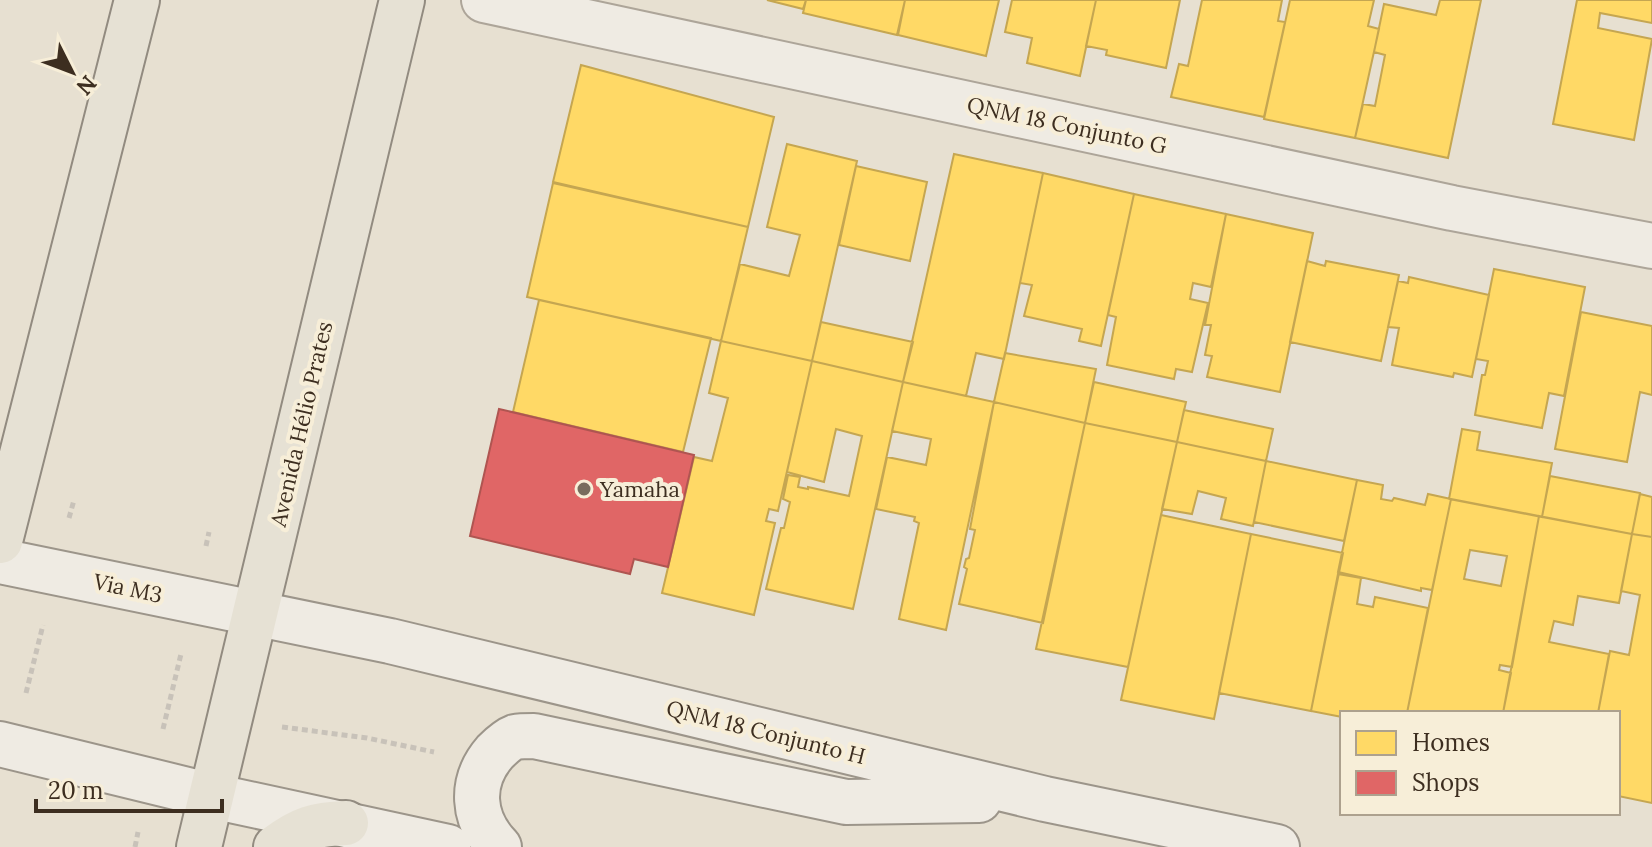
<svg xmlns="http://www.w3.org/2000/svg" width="1652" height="847" viewBox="0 0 1652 847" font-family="Lora,serif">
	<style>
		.homes { fill: #ffd966; stroke: #c5a651; stroke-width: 2; fill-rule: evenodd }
		.shops { fill: #e06666; stroke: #af5551; stroke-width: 2 }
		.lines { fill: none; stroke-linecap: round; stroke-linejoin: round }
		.street-casing { stroke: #ada599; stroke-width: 48 }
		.secondary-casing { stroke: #9c958a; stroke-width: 48 }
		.primary-casing { stroke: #928b80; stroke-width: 48 }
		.path { stroke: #c8c2b9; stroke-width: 5; stroke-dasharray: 6 4; stroke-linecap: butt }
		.street { stroke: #efebe3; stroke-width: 44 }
		.secondary { stroke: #efebe3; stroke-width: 44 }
		.primary { stroke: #e6e1d4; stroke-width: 44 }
		.poi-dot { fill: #786c5e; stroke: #f7eed8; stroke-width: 3 }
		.labels { text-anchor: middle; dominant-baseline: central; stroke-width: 8; stroke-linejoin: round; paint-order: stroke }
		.street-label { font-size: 22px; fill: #3d2e20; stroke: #f7eed8 }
		.poi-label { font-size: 22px; fill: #3d2e20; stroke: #f7eed8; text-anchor: start }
	</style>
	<rect width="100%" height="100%" fill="#e7e0d1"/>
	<path class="homes" d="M 767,0 L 806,0 L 803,9 Z
		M 806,0 L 905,0 L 897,35 L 803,13 Z
		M 905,0 L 999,0 L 986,56 L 898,35 Z
		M 1012,0 L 1096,0 L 1080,76 L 1027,63 L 1032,38 L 1005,32 Z
		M 1096,0 L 1180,0 L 1166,68 L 1106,55 L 1107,50 L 1086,46 Z
		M 1202,0 L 1282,0 L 1278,21 L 1285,22 L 1264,117 L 1171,97 L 1179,64 L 1188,66 Z
		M 1290,0 L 1374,0 L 1368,26 L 1379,29 L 1355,138 L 1264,119 Z
		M 1440,0 L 1481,0 L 1448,158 L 1355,138 L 1363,104 L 1375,106 L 1385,55 L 1374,52 L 1384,4 L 1436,15 Z
		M 1577,0 L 1652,0 L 1652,23 L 1600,13 L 1598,28 L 1652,39 L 1634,140 L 1553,124 Z
		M 581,65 L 774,117 L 748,227 L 553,182 Z
		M 787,144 L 857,161 L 812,361 L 721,341 L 740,264 L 789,276 L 800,235 L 767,227 Z
		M 954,154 L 1043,173 L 1004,359 L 976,353 L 966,396 L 903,382 Z
		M 856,166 L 927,182 L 910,261 L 839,245 Z
		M 1043,173 L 1134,194 L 1101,346 L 1079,341 L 1082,329 L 1024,316 L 1032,285 L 1020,283 Z
		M 553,183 L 748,227 L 721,341 L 527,297 Z
		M 1134,194 L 1226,214 L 1211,287 L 1193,283 L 1190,299 L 1208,303 L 1192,372 L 1176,369 L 1174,379 L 1107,365 L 1116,317 L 1108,315 Z
		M 1226,214 L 1313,233 L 1280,392 L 1207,377 L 1212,356 L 1205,355 L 1211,325 L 1205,325 Z
		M 1307,261 L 1325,266 L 1326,261 L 1399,275 L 1381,361 L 1290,342 Z
		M 1494,269 L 1585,287 L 1564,396 L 1549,393 L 1542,428 L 1475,415 L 1482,375 L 1485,375 L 1488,361 L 1476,359 Z
		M 1409,277 L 1489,295 L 1472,377 L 1454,373 L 1453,377 L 1392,365 L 1399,328 L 1388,327 L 1398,281 L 1408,283 Z
		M 539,300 L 711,338 L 683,452 L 513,412 Z
		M 1581,312 L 1652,326 L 1652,395 L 1640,392 L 1627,462 L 1555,449 Z
		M 821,322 L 913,342 L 903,382 L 812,361 Z
		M 721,341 L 812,361 L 778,511 L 769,509 L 766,521 L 775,523 L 754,615 L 662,593 L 694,457 L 712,461 L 728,398 L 709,393 Z
		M 1005,353 L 1096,369 L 1085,423 L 994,402 Z
		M 812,361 L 903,382 L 853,609 L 766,589 L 781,528 L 784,528 L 790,502 L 783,499 L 788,475 L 800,477 L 798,487 L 808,489 L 808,487 L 849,496 L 862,436 L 836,429 L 824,482 L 787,472 Z
		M 903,382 L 994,402 L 946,630 L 899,619 L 919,523 L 914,521 L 915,517 L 876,509 L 887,457 L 926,465 L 931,439 L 892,431 Z
		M 1094,382 L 1186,402 L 1177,442 L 1085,423 Z
		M 994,402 L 1085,423 L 1043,623 L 959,604 L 967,569 L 964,567 L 966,559 L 969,558 L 975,530 L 970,529 Z
		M 1184,410 L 1273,429 L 1266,461 L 1177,442 Z
		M 1085,423 L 1177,442 L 1128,667 L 1036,649 Z
		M 1462,429 L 1480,432 L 1477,450 L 1552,463 L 1542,517 L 1449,499 Z
		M 1177,442 L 1266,461 L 1253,526 L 1221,519 L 1226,498 L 1198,491 L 1192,514 L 1162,509 Z
		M 1266,461 L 1357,480 L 1344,541 L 1254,522 Z
		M 1550,476 L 1640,493 L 1632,534 L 1542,517 Z
		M 1357,480 L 1383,485 L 1381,499 L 1392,501 L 1394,498 L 1425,505 L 1428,494 L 1451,499 L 1432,590 L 1421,588 L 1421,591 L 1338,572 Z
		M 1640,494 L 1652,497 L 1652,537 L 1632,534 Z
		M 1451,499 L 1539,516 L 1512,667 L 1500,665 L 1499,670 L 1511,673 L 1503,713 L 1407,713 ZM 1470,550 L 1507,556 L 1501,586 L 1464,579 Z
		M 1161,515 L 1251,534 L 1214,719 L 1121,700 Z
		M 1539,516 L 1632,534 L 1619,603 L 1578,596 L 1573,625 L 1554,621 L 1549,642 L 1609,654 L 1598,713 L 1503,713 Z
		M 1251,534 L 1343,553 L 1311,711 L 1219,693 Z
		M 1632,534 L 1652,537 L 1652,803 L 1618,796 L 1618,713 L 1598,713 L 1610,651 L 1629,655 L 1640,595 L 1621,591 Z
		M 1338,574 L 1361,578 L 1357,604 L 1373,607 L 1375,597 L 1428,608 L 1407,713 L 1342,713 L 1342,717 L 1311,711 Z"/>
	<path class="shops" d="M 499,409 L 694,455 L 668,567 L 634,559 L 630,574 L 470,536 Z"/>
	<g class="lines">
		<defs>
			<path id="street" d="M 484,0 L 1452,208 L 1652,246"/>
			<path id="secondary" d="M 0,561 L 390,641 L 1045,799 L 1277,847
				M 0,744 L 212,796 L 448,847
				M 499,847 C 472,819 469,782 495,752 C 500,747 507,740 515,737 C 520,736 528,736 534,736 L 846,802 L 979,800"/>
			<path id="primary" d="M 0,541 L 137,0
				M 199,847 L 402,0
				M 276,847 C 301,828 315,824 346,823"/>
		</defs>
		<use href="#street" class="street-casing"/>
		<use href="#secondary" class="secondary-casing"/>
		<use href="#primary" class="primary-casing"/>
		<path class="path" d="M 69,518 L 74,500
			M 206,546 L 209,532
			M 26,693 L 43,625
			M 282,727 L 367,738 L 434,752
			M 163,729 L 181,654
			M 135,847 L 138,832"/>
		<use href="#street" class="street"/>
		<use href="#secondary" class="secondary"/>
		<use href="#primary" class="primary"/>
	</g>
	<circle class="poi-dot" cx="584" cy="489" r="8"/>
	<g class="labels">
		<g class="street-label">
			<text transform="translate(1067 125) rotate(12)">QNM 18 Conjunto G</text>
			<text transform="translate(301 424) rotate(-77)">Avenida Hélio Prates</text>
			<text transform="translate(128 588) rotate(12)">Via M3</text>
			<text transform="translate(766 732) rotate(14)">QNM 18 Conjunto H</text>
		</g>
		<g class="poi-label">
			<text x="600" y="489">Yamaha</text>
		</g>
	</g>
	<rect x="1340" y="711" width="280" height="104" fill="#f7eed8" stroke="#ada18e" stroke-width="2"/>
	<rect x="1356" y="731" width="40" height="24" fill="#ffd966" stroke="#ada18e" stroke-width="2"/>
	<text x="1412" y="751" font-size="24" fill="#3d2e20">Homes</text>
	<rect x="1356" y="771" width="40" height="24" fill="#e06666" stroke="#ada18e" stroke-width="2"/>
	<text x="1412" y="791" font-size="24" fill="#3d2e20">Shops</text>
	<g transform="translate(72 72) rotate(132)" stroke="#f7eed8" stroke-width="6" paint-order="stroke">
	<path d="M0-6L14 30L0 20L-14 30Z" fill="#3d2e20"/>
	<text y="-12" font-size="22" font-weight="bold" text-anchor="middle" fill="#3d2e20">N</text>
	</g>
	<path d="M36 799v12h186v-12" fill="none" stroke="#3d2e20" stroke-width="4"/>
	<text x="48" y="799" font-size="24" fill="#3d2e20" stroke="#f7eed8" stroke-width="6" paint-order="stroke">20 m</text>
</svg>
